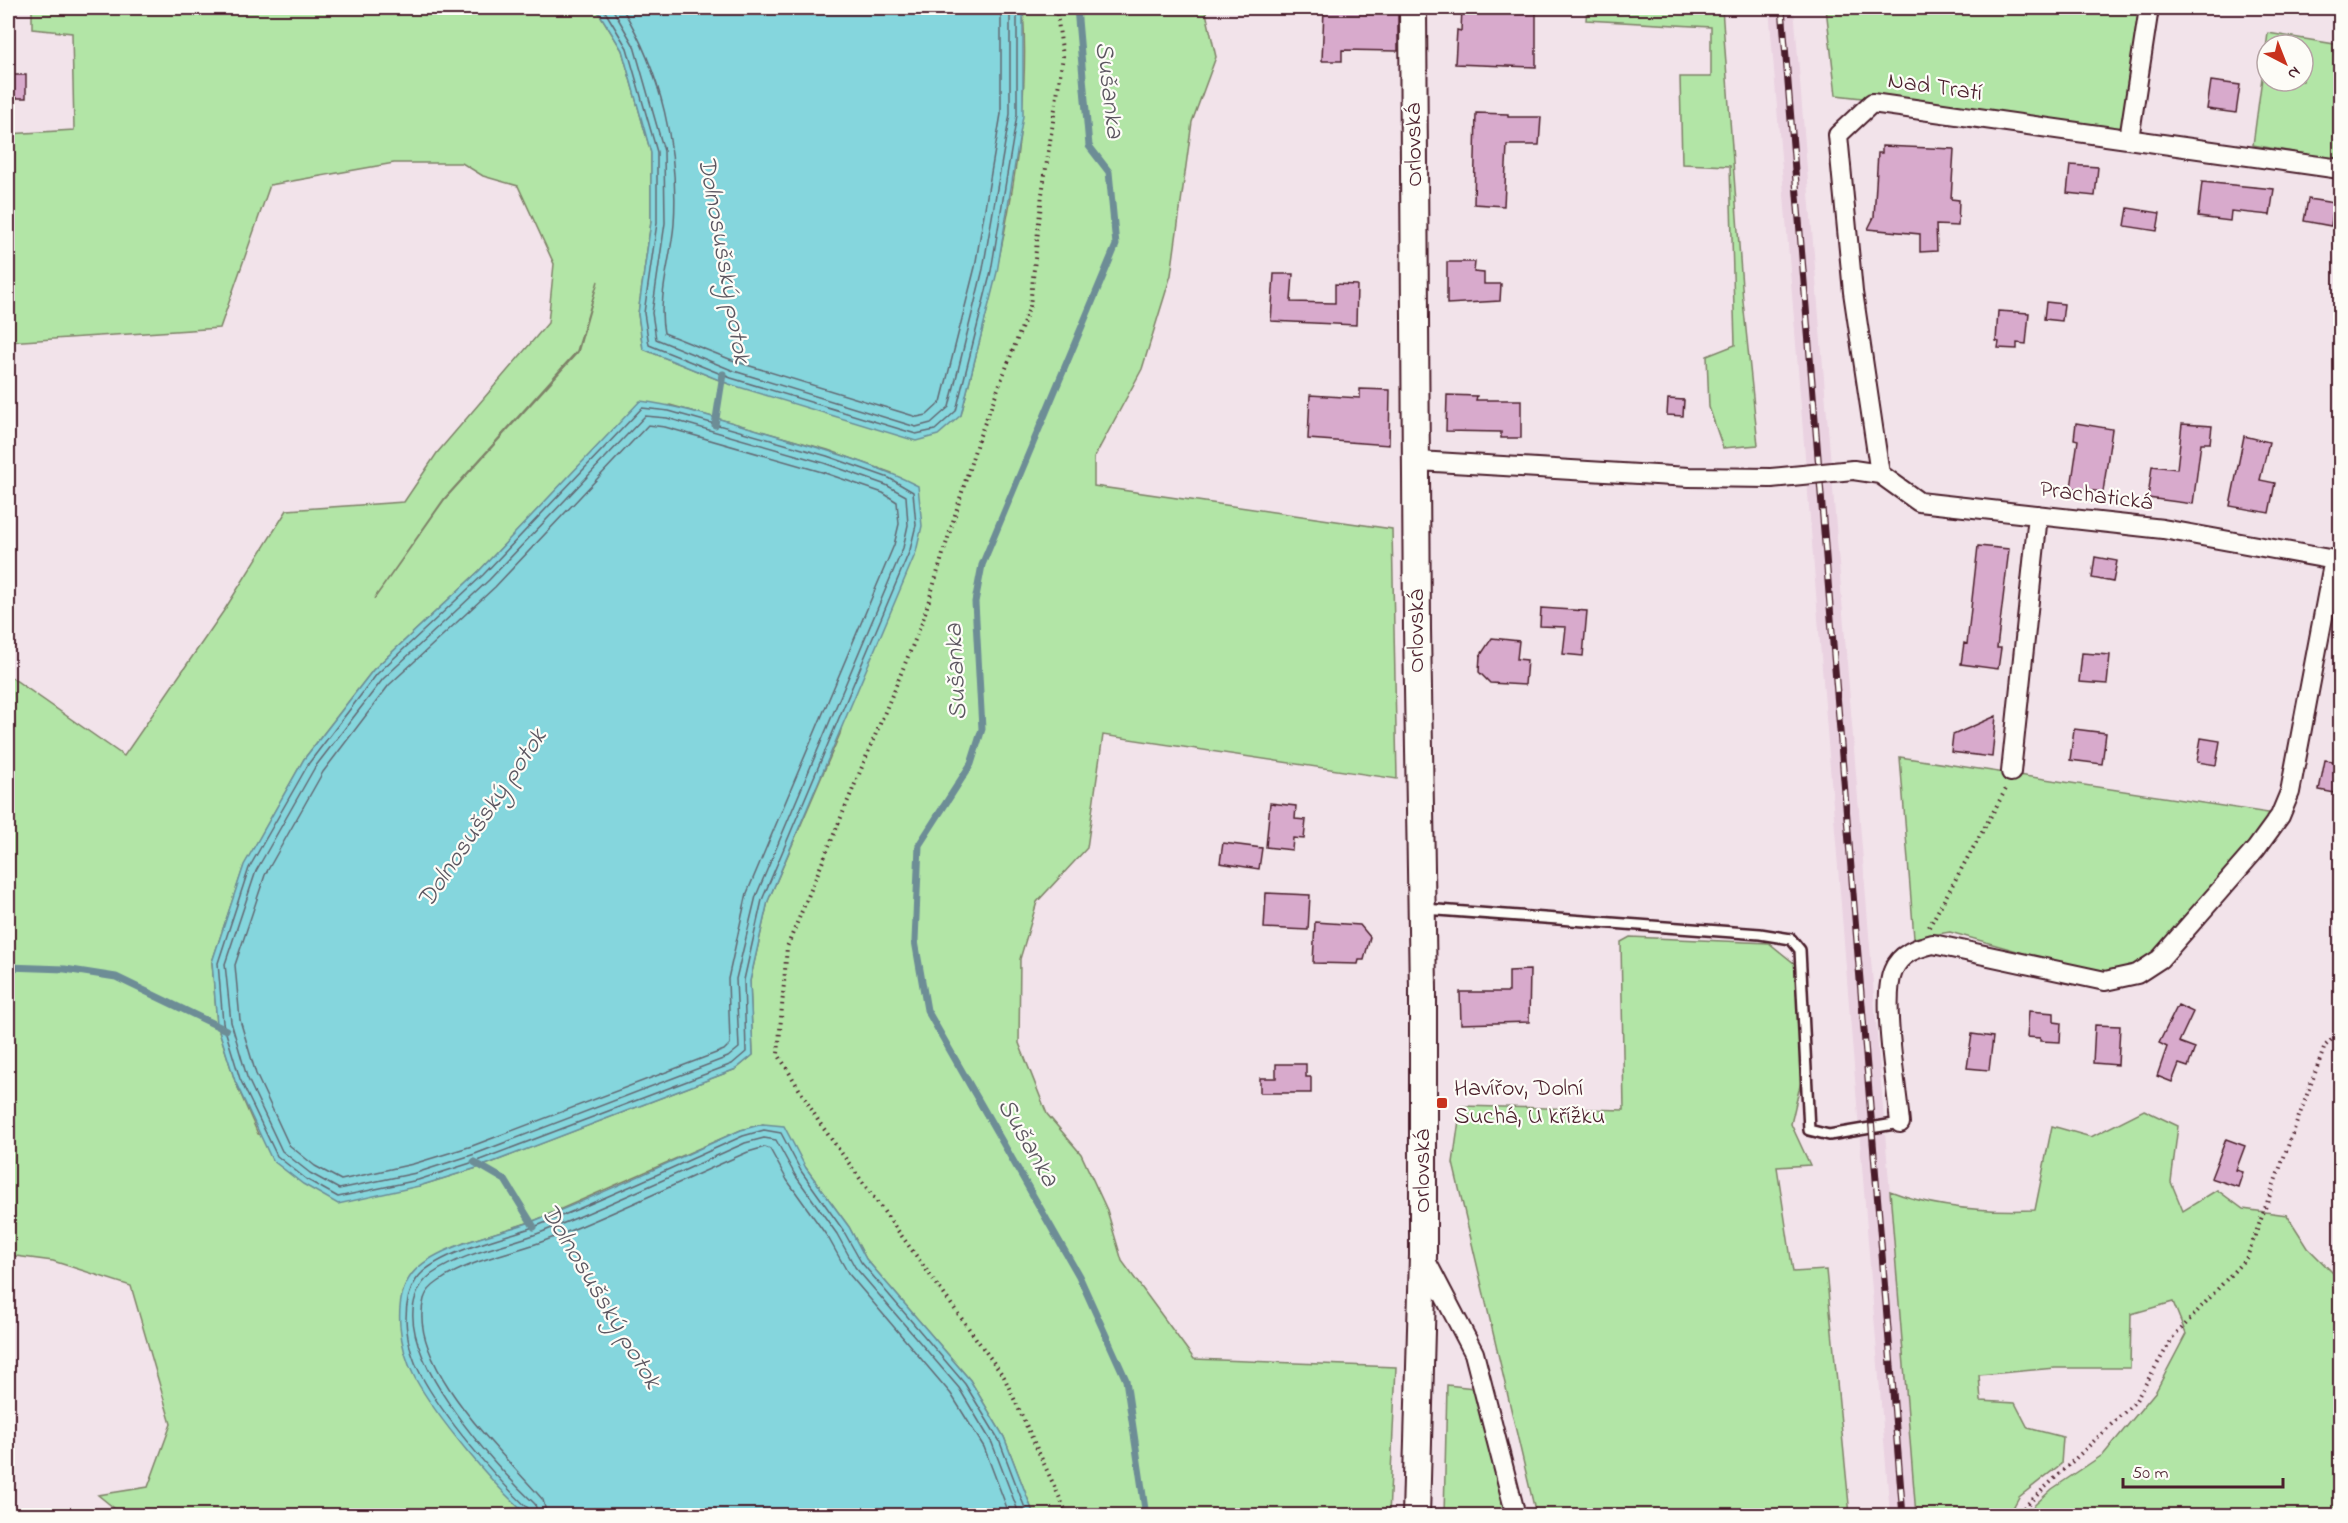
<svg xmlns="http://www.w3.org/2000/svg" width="2348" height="1523" viewBox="0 0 2348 1523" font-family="'Indie Flower',sans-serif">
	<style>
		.built { fill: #ead2e1 }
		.green { fill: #b2e5a6; stroke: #7e8268; stroke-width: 1.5; fill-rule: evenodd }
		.water { fill: #85d6dd; stroke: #6d8d96; stroke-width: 1.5 }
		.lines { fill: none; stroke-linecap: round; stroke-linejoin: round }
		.shore { stroke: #626872; stroke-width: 1.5 }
		.stream { stroke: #6d8d96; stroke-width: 7 }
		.building { fill: #d8aacc; stroke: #4a1f2b; stroke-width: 1.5 }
		.service-casing { stroke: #4a1f2b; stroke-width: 14 }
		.minor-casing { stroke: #4a1f2b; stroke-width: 22 }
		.secondary-casing { stroke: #4a1f2b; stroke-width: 30 }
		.path { stroke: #4a1f2b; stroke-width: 4; stroke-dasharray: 1.5 4.5; stroke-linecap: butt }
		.service { stroke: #fdfcf7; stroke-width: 9 }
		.minor { stroke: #fdfcf7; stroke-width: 18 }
		.secondary { stroke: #fdfcf7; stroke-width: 26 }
		.rail-casing { stroke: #4a1f2b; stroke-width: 7 }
		.rail { stroke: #fdfcf7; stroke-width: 4.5; stroke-dasharray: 14; stroke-linecap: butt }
		.minor-bridge-casing { stroke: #4a1f2b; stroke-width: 22; stroke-linecap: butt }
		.minor-bridge { stroke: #fdfcf7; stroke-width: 18 }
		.poi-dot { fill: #c8321e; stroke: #fdfcf7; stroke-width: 2 }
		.labels { text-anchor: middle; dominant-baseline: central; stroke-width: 4.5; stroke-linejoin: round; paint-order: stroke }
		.street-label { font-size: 24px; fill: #4a1f2b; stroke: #fdfcf7 }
		.poi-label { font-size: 24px; fill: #4a1f2b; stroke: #fdfcf7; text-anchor: start }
		.water-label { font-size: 26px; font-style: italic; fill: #5c5660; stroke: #fdfcf7 }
	</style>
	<rect width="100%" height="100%" fill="#f2e3ea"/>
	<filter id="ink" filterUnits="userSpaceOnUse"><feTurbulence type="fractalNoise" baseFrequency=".0167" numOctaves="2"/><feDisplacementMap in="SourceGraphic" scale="12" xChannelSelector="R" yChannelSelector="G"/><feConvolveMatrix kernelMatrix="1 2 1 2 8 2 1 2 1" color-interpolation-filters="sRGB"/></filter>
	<g filter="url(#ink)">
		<path class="built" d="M 1769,8 L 1794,8 L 1916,1515 L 1890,1515 Z"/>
		<path class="green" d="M 32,8 L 596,8 L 622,50 L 651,153 L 651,222 L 638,314 L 643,349 L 729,384 L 961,415 C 994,282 1033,145 1023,8 L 1205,8 L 1216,57 L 1192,122 L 1171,275 L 1142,369 L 1094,458 L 1094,486 L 1392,529 L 1397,779 L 1103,735 L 1087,848 L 1037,902 L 1020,959 L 1019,1043 L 1047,1114 L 1081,1154 L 1107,1210 L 1122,1261 L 1194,1359 L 1396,1367 L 1389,1515 L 1034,1515 L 1004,1437 L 970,1380 L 866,1259 L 849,1227 L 806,1168 L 763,1124 L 741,1130 L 536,1220 L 464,1243 L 425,1263 L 412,1274 L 402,1293 L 416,1378 L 456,1436 L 527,1515 L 124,1516 L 98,1495 L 148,1487 L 171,1424 L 131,1286 L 53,1261 L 8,1255 L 8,675 L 124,756 L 225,609 L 287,510 L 404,502 L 437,453 L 548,323 L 554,264 L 518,186 L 483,176 L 462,163 L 394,163 L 270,185 L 220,328 L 8,342 L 8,134 L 74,130 L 72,33 L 32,29 ZM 598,281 L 578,352 L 444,500 L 374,599 L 444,499 L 577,351 ZM 670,405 L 828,450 L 892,473 L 840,734 L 768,901 L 750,981 L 753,1055 L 736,1069 L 480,1167 L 419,1186 L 258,1134 L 235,1081 L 217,1024 L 212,962 L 244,866 L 304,759 L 373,670 L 479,571 L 620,423 Z
			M 1587,8 L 1722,8 L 1743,301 L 1758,445 L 1723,448 L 1709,407 L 1707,356 L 1735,345 L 1730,166 L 1682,164 L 1680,77 L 1711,77 L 1711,27 L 1586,20 Z
			M 1826,8 L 2139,8 L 2123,128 L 1836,95 Z
			M 2268,33 L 2340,45 L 2340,160 L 2253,145 ZM 2267,45 L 2303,45 L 2303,81 L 2267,81 Z
			M 1900,757 L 2275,814 L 2152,956 L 2129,968 L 2098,974 L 1950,932 L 1914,938 Z
			M 1630,937 L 1769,943 L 1795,964 L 1806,1060 L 1791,1124 L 1810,1165 L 1777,1167 L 1793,1272 L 1826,1270 L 1850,1515 L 1536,1515 L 1453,1163 L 1461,1106 L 1624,1110 L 1621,942 Z
			M 2144,1110 L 2178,1126 L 2171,1182 L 2183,1211 L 2217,1190 L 2243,1209 L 2287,1215 L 2308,1248 L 2340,1280 L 2340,1515 L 2024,1515 L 2052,1489 L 2104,1454 L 2156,1391 L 2186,1334 L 2173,1302 L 2131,1314 L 2130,1368 L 2055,1368 L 1979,1375 L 1981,1401 L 2015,1403 L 2028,1428 L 2063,1437 L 2061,1464 L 2019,1497 L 2009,1515 L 1916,1515 L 1890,1191 C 1936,1209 1986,1212 2035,1210 L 2052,1126 L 2091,1137 Z
			M 1447,1385 L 1483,1389 L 1508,1515 L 1444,1516 Z"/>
		<path class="water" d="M 596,8 L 1023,8 L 1023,116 L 997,272 L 961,415 L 938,435 L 916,441 L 729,384 L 643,349 L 638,314 L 651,222 L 651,153 L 622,50 Z
			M 640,401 C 682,406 721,420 761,431 C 815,447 869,461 918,486 L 922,526 L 916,552 L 768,901 L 750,981 L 753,1055 L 736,1069 L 480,1167 L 419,1186 L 338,1204 L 303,1184 L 272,1160 L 235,1081 L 217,1024 L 212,962 L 244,865 L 304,759 L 373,670 L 479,571 Z
			M 763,1124 L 784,1126 L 806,1168 L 849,1227 L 866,1259 L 970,1380 L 1004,1437 L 1034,1515 L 527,1515 C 493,1485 437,1418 415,1378 C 400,1350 391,1301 412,1274 C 435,1245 503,1233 536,1220 C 606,1193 673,1160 741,1130 Z"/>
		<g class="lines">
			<path class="shore" d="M 603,8 L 627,48 L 657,152 L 657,223 L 644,313 L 649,345 L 731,378 L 916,434 L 935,430 L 956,411 L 991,271 L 1017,115 L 1017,8
				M 612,8 L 634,46 L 664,151 L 665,223 L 652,313 L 656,339 L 734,371 L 916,427 L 931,423 L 949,407 L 983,269 L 1010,114 L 1010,8
				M 622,8 C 661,72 679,149 674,224 C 671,260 657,297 664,333 L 737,362 L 917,417 L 927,415 L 941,402 L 975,267 L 1001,114 L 1001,8
				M 642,408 L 669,411 L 827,456 L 889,478 L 913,492 L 916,525 L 910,550 L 762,900 L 744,980 L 746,1052 L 732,1064 L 477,1161 L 418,1180 L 338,1197 L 306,1179 L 277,1156 L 240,1079 L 223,1023 L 218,963 L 249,868 L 309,763 L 377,674 L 483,575 Z
				M 645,416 L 667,418 L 824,463 L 886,485 L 906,496 L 908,525 L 903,548 L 756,896 L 736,979 L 739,1048 L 728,1057 L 475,1154 L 416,1173 L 339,1189 L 310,1173 L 282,1151 L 247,1077 L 231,1022 L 225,964 L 256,871 L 315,767 L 383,679 L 489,580 Z
				M 648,425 L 665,427 L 822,472 L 883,493 L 897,502 L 899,524 L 894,545 L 747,893 L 728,979 L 730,1044 L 724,1050 L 472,1146 L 413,1164 L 341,1180 L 315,1166 L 289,1145 L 256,1074 L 240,1020 L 235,965 L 265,875 L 323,772 L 389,685 L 495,587 Z
				M 530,1516 L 529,1509 C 495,1478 442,1415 421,1375 C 406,1348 399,1306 416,1280 C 434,1252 508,1237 539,1225 C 608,1198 675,1166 743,1136 L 764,1130 L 781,1133 L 801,1171 L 843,1230 L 861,1262 L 965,1384 L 999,1440 L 1028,1516
				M 538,1516 L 535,1504 C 494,1465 394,1356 416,1296 C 419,1287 425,1279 432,1274 C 464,1252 506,1246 542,1232 C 610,1205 678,1173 745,1143 L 764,1138 L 776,1140 L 795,1175 L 837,1234 L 855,1267 L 959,1388 L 992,1443 L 1020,1516
				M 547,1516 L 543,1500 C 505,1455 406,1365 424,1299 C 426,1292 432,1286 438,1282 C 469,1260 509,1254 544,1241 C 613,1215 680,1181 748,1152 L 765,1147 L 770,1149 L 787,1180 L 829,1239 L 848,1273 L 951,1394 L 984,1447 L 1010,1516"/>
			<path class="stream" d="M 1077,8 L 1089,146 L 1109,172 L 1116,245 L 982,565 L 975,602 L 982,729 L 971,764 L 919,845 L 915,941 L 927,1010 L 1079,1276 L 1126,1380 L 1146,1516
				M 715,425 L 723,374
				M 8,967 L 65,969 L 116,977 L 226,1030
				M 474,1162 L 505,1180 L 534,1227"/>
		</g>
		<path class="building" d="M 1369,8 L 1398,8 L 1398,51 L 1342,50 L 1342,61 L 1322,61 L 1324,9 L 1369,11 Z
			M 1462,8 L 1536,8 L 1536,67 L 1455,64 L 1457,30 L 1461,31 Z
			M 8,75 L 26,75 L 26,98 L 8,98 Z
			M 2211,81 L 2240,85 L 2236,113 L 2207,109 Z
			M 1476,113 L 1508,114 L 1508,117 L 1541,117 L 1539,145 L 1507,145 L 1504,206 L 1474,204 Z
			M 1882,146 L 1954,149 L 1951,199 L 1959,200 L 1958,226 L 1936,225 L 1937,251 L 1920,252 L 1920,234 L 1868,229 L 1874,217 L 1878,153 L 1882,153 Z
			M 2070,165 L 2098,167 L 2095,196 L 2067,193 Z
			M 2202,182 L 2274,189 L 2270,215 L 2231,211 L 2230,221 L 2198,217 Z
			M 2308,199 L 2334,203 L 2331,226 L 2304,221 Z
			M 2128,208 L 2160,213 L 2157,231 L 2125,226 Z
			M 1447,262 L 1475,262 L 1474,272 L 1484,273 L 1484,284 L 1501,284 L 1500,301 L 1447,304 Z
			M 1274,274 L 1293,274 L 1291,302 L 1335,303 L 1335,284 L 1357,285 L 1356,325 L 1271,321 Z
			M 2046,302 L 2064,304 L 2062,321 L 2044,319 Z
			M 1998,311 L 2029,313 L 2026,344 L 2017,343 L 2017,349 L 1998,348 L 1999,342 L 1996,341 Z
			M 1360,389 L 1390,390 L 1389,445 L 1308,439 L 1310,395 L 1360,398 Z
			M 1447,395 L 1477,396 L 1476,400 L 1521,400 L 1521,438 L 1501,438 L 1501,432 L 1446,431 Z
			M 1668,399 L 1684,400 L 1683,416 L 1667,415 Z
			M 2076,423 L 2112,429 L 2103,492 L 2071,488 L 2078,440 L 2074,439 Z
			M 2182,424 L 2212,426 L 2210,443 L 2201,443 L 2193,504 L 2148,498 L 2152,466 L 2177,469 Z
			M 2244,436 L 2269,442 L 2260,480 L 2275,483 L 2269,513 L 2230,506 Z
			M 1978,546 L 2009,549 L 1997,648 L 2001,648 L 1998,669 L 1961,664 L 1964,643 L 1967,644 Z
			M 2095,557 L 2117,561 L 2113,582 L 2092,578 Z
			M 1541,608 L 1587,611 L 1583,656 L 1563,654 L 1566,627 L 1540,626 Z
			M 1492,638 L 1519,641 L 1517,659 L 1527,660 L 1525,685 L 1490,683 L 1479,672 L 1480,656 Z
			M 2082,653 L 2110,655 L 2107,684 L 2079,682 Z
			M 1996,716 L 1992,757 L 1951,752 L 1953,735 Z
			M 2074,729 L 2106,733 L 2102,764 L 2070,760 Z
			M 2201,738 L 2220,741 L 2216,765 L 2197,762 Z
			M 2325,760 L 2340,762 L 2340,794 L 2319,790 Z
			M 1270,803 L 1296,806 L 1295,819 L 1306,820 L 1304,839 L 1293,838 L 1292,850 L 1266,847 Z
			M 1223,843 L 1262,848 L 1259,869 L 1220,863 Z
			M 1266,893 L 1310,895 L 1308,930 L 1264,928 Z
			M 1315,922 L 1360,925 L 1370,937 L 1364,960 L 1359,960 L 1358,964 L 1313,963 Z
			M 1530,970 L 1529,1022 L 1461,1024 L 1460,992 L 1509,992 L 1509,971 Z
			M 2178,1005 L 2193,1012 L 2179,1042 L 2195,1048 L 2188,1067 L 2179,1064 L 2172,1082 L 2157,1076 L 2167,1047 L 2159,1043 Z
			M 2029,1011 L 2054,1013 L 2054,1022 L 2061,1023 L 2060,1042 L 2040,1041 L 2040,1038 L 2027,1037 Z
			M 2095,1025 L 2120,1026 L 2118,1065 L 2093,1063 Z
			M 1972,1034 L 1993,1037 L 1989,1070 L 1967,1068 Z
			M 1276,1064 L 1306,1064 L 1306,1077 L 1311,1077 L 1311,1093 L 1260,1093 L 1260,1078 L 1276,1078 Z
			M 2226,1139 L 2245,1146 L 2236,1170 L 2243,1172 L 2238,1187 L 2211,1178 Z"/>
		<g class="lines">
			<defs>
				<path id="service" d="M 1424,909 L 1760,934 L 1791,939 L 1800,950 L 1809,1130 L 1829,1135 L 1900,1123"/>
				<path id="minor" d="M 2129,139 L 2149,8
					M 1418,461 L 1689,477 L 1771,478
					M 1853,470 L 1880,474 L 1919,502 L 2163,529 L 2340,561
					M 1880,474 L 1853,292 L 1838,135 L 1872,103 L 2340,169
					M 2011,772 L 2038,515
					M 1900,1123 C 1897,1089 1881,999 1893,971 C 1900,953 1917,948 1933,944 L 2105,981 L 2137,974 L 2160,959 L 2256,849 L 2280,816 L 2290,792 L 2334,559
					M 1424,1257 L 1474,1353 L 1516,1516"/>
				<path id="secondary" d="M 1413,8 L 1417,629 L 1423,989 L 1423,1255 L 1416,1516"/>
			</defs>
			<use href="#service" class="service-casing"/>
			<use href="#minor" class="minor-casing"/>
			<use href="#secondary" class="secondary-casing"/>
			<path class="path" d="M 1056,8 L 1063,56 L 1042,194 L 1030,306 L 977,443 L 922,623 L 787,947 L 778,1054 L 819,1122 L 1004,1377 L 1068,1516
				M 1929,927 L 2006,789
				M 2015,1516 L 2135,1402 L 2172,1339 L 2247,1257 L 2325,1046 L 2340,1031"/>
			<use href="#service" class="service"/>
			<use href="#minor" class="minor"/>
			<use href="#secondary" class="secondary"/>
			<defs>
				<path id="rail" d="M 1782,8 L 1903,1516"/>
			</defs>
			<use href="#rail" class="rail-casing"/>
			<use href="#rail" class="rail"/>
			<defs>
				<path id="minor-bridge" d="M 1771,478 L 1853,470"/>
			</defs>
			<use href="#minor-bridge" class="minor-bridge-casing"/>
			<use href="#minor-bridge" class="minor-bridge"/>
		</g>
	</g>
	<rect class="poi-dot" x="1436" y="1097" width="12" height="12" rx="3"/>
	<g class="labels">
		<g class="street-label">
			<text transform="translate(1935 88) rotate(8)">Nad Tratí</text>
			<text transform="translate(1415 145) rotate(-91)">Orlovská</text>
			<text transform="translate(2096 497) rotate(7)">Prachatická</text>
			<text transform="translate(1417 631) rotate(-90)">Orlovská</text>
			<text transform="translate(1423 1171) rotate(-90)">Orlovská</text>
		</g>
		<g class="poi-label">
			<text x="1454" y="1089">Havířov, Dolní<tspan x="1454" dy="28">Suchá, U křížku</tspan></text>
		</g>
		<g class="water-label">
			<text transform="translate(1108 90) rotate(83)">Sušanka</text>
			<text transform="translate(723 260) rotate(80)">Dolnosušský potok</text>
			<text transform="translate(957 672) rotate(-93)">Sušanka</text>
			<text transform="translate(483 819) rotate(-56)">Dolnosušský potok</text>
			<text transform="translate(1027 1143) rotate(60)">Sušanka</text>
			<text transform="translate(600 1297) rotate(59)">Dolnosušský potok</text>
		</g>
	</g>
	<rect width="2348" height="1523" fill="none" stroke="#fdfcf7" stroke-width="30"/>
	<rect x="15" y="15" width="2318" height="1493" fill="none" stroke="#4a1f2b" stroke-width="2" filter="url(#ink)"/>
	<g transform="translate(2285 63) rotate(138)"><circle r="28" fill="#fdfcf7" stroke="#b5a4a5" stroke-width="1.5"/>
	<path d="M0-4.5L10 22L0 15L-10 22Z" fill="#c8321e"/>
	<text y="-9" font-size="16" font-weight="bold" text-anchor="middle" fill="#4a1f2b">N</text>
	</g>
	<path d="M2123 1478v9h160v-9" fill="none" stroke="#4a1f2b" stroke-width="3"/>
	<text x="2132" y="1478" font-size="18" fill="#4a1f2b" stroke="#fdfcf7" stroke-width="4.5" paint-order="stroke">50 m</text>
</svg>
